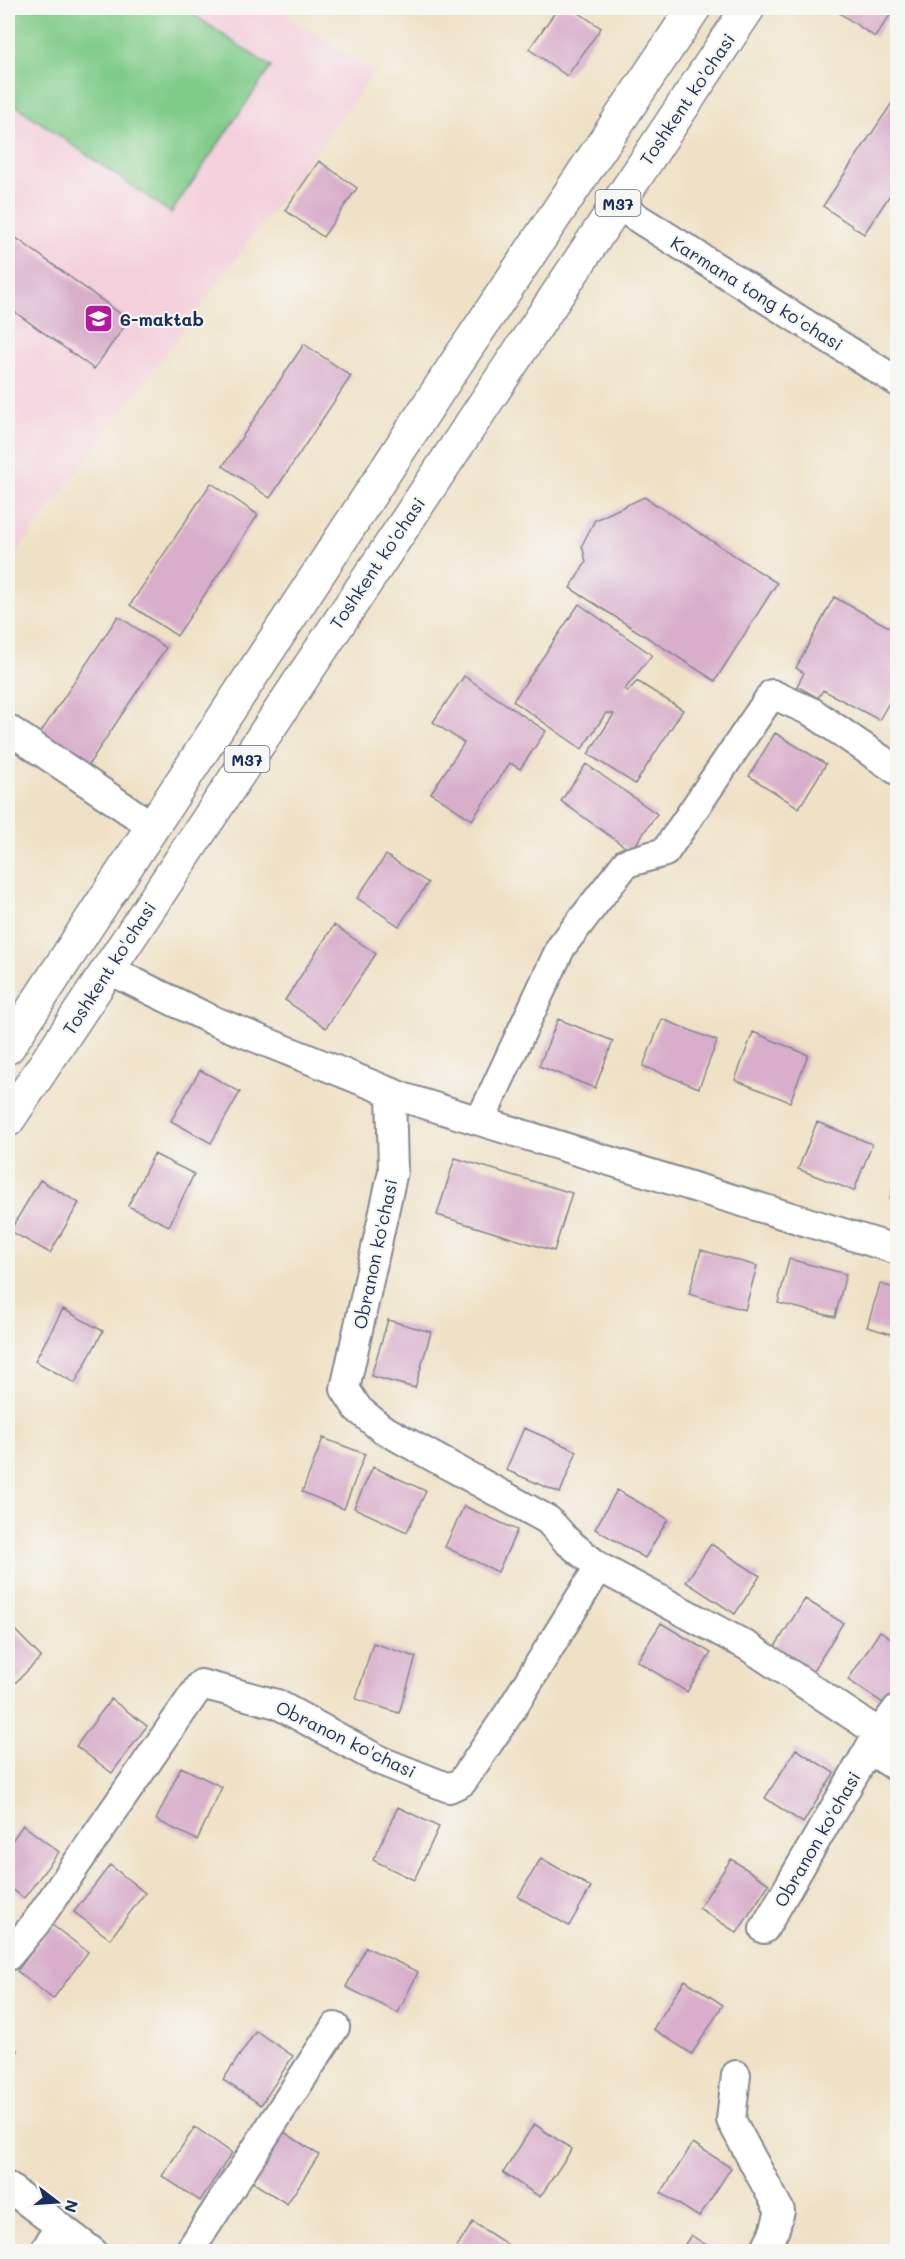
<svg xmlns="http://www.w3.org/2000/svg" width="905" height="2259" viewBox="0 0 905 2259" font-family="Mali,sans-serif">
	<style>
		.built { fill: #f4cfdc }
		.green { fill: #7fcb88; stroke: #4d7d73; stroke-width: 1.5 }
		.building { fill: #d8aecb }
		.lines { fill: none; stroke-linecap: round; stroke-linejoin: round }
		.minor-casing { stroke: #858892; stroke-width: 32 }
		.highway-casing { stroke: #858892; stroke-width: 36 }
		.minor { stroke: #fff; stroke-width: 28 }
		.highway { stroke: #fff; stroke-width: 33 }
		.labels { text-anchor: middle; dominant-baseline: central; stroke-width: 4.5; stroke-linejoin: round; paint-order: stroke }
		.shield { fill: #f6f6f2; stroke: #5d6b8a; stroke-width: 1.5 }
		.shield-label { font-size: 16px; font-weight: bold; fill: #1b2f5e }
		.street-label { font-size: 18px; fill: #1b2f5e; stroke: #f6f6f2 }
		.poi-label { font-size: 18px; font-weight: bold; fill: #1b2f5e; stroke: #f6f6f2; text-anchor: start }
	</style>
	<rect width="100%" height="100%" fill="#f6f6f2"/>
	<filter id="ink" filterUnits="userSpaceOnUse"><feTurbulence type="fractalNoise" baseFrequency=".0167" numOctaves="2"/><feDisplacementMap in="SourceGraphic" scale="12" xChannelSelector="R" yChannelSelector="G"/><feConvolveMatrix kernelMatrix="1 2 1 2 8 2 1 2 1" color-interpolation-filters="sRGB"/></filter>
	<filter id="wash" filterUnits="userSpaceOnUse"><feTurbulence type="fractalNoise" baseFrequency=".008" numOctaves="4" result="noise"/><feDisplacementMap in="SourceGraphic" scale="24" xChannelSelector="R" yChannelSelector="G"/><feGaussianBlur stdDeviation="1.35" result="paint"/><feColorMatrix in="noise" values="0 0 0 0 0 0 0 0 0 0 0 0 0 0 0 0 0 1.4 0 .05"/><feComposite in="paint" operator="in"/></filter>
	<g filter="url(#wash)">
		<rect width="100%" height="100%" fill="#efe1c5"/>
		<path class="built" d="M 8,8 L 277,8 L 374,73 L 8,565 Z"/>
		<path class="green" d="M 8,8 L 184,8 L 271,67 L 171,213 L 8,100 Z"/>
		<g id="blocks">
			<path class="building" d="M 558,8 L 572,8 L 601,28 L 567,76 L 529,49 Z
				M 832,8 L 895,8 L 875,37 Z
				M 898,94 L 898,183 L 864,234 L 823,206 Z
				M 319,161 L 357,188 L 323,237 L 285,210 Z
				M 8,232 L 129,320 L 94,369 L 8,307 Z
				M 304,344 L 351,376 L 270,498 L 223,466 Z
				M 211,483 L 258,515 L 177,636 L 130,605 Z
				M 644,497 L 777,583 L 715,681 L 570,588 L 586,562 L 582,545 L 595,520 Z
				M 834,597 L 898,632 L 898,687 L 879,720 L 823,690 L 818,698 L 797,686 L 804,673 L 796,668 Z
				M 579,604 L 652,655 L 625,689 L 628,691 L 637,681 L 683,710 L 635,784 L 588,754 L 614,714 L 606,713 L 582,749 L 513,701 Z
				M 118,616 L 166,648 L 85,770 L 37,738 Z
				M 464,676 L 546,731 L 520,769 L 510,763 L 472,820 L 431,793 L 464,743 L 433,722 Z
				M 775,733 L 826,764 L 799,808 L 749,776 Z
				M 586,764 L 657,814 L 631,851 L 561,801 Z
				M 386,855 L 428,883 L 399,926 L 357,898 Z
				M 334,925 L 376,954 L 326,1028 L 285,1000 Z
				M 558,1019 L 613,1041 L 595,1088 L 539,1066 Z
				M 662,1019 L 717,1041 L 699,1088 L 643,1066 Z
				M 753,1032 L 808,1055 L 790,1102 L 735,1080 Z
				M 200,1070 L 240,1092 L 211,1143 L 171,1121 Z
				M 817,1122 L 872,1144 L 854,1191 L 798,1169 Z
				M 154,1154 L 194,1174 L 169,1226 L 128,1206 Z
				M 455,1158 L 572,1193 L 554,1251 L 437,1215 Z
				M 897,1177 L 898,1177 L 898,1201 L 890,1198 Z
				M 40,1180 L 79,1203 L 50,1253 L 10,1231 Z
				M 701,1250 L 757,1266 L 745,1310 L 689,1294 Z
				M 789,1259 L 846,1274 L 835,1317 L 778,1303 Z
				M 880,1284 L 898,1289 L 898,1336 L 867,1327 Z
				M 63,1309 L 103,1331 L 75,1383 L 35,1361 Z
				M 388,1320 L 431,1332 L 415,1388 L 371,1376 Z
				M 524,1428 L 577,1451 L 560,1493 L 506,1470 Z
				M 323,1438 L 365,1454 L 344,1509 L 302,1492 Z
				M 373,1467 L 426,1491 L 407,1532 L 354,1508 Z
				M 617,1490 L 668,1519 L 645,1558 L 595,1529 Z
				M 464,1506 L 517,1530 L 498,1572 L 445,1547 Z
				M 711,1544 L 760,1576 L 735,1614 L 686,1582 Z
				M 805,1599 L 843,1623 L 812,1673 L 774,1648 Z
				M 661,1623 L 711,1653 L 687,1692 L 637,1661 Z
				M 9,1624 L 41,1657 L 8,1690 L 8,1626 Z
				M 880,1631 L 898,1643 L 898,1686 L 886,1705 L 848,1680 Z
				M 373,1643 L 416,1657 L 399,1713 L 356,1699 Z
				M 111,1699 L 147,1726 L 112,1773 L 76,1746 Z
				M 796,1749 L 834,1773 L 803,1823 L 765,1798 Z
				M 181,1767 L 222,1787 L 197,1840 L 156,1820 Z
				M 398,1807 L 439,1827 L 414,1880 L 373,1860 Z
				M 23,1825 L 59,1852 L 24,1898 L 8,1886 L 8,1846 Z
				M 541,1858 L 591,1887 L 569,1926 L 518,1897 Z
				M 731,1859 L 769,1884 L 737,1933 L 699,1908 Z
				M 110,1865 L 145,1893 L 110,1939 L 74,1912 Z
				M 52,1925 L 88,1952 L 53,1999 L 17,1971 Z
				M 366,1947 L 418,1972 L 398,2013 L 346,1987 Z
				M 685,1980 L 723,2005 L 692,2054 L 653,2029 Z
				M 256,2031 L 293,2056 L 261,2105 L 223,2080 Z
				M 8,2043 L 18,2051 L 8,2064 Z
				M 534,2124 L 572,2149 L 540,2197 L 503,2173 Z
				M 195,2127 L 232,2153 L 200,2201 L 162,2176 Z
				M 281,2130 L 319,2155 L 287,2204 L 249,2180 Z
				M 693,2143 L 731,2168 L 699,2217 L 661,2193 Z
				M 473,2222 L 511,2247 L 508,2252 L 454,2252 Z
				M 691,2235 L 716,2252 L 680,2252 Z"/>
		</g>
	</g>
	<g filter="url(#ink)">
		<use href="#blocks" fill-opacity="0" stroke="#858892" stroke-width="1.5"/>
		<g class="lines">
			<defs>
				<path id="minor" d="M 617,205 L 898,382
					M 8,729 L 152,826
					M 109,970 L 212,1020 L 405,1098 L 898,1250
					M 391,1092 L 393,1171 L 345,1389 L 358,1409 L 381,1428 L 548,1520 L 567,1541 L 599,1567 L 749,1647 L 879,1733 L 898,1708
					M 480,1121 L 561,947 L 626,863 L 665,852 L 772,694 L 812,712 L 898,771
					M 879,1733 L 869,1749 L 898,1768
					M 764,1929 L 869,1749
					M 8,1956 L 35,1924 L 201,1684 L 277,1704 L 381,1761 L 449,1788 L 462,1782 L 511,1710 L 599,1567
					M 736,2075 L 731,2120 L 780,2211 L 774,2232 L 764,2252
					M 8,2187 L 93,2252
					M 44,2252 L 59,2227
					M 189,2252 L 335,2027"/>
				<path id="highway" d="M 8,1047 L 451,371 L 694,8
					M 8,1120 L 748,8"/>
			</defs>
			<use href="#minor" class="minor-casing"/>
			<use href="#highway" class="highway-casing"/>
			<use href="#minor" class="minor"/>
			<use href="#highway" class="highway"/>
		</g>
	</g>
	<defs>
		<symbol id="school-square" viewBox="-11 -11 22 22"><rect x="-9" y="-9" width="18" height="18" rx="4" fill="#b5179e" stroke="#f6f6f2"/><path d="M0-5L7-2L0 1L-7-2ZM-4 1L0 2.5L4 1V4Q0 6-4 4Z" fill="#fff"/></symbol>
	</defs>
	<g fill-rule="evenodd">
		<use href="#school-square" x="82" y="302" width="33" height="33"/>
	</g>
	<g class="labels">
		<g class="shield">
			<rect x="595.5" y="190" width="45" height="26" rx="4.5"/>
			<rect x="224.5" y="746" width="45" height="26" rx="4.5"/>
		</g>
		<g class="shield-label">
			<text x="618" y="203">M37</text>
			<text x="247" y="759">M37</text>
		</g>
		<g class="street-label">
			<text transform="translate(687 99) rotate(-56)">Toshkent ko'chasi</text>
			<text transform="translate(757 293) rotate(32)">Karmana tong ko'chasi</text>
			<text transform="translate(377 563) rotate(-56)">Toshkent ko'chasi</text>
			<text transform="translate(109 968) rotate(-57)">Toshkent ko'chasi</text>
			<text transform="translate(375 1254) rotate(-78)">Obranon ko'chasi</text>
			<text transform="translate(346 1739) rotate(26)">Obranon ko'chasi</text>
			<text transform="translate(817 1839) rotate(-60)">Obranon ko'chasi</text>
		</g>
		<g class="poi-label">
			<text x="120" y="319">6-maktab</text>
		</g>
	</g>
	<rect width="905" height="2259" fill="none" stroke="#f6f6f2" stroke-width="30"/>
	<g transform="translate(57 2202) rotate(107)" stroke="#f6f6f2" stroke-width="4.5" paint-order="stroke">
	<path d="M0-4.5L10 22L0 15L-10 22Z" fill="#1b2f5e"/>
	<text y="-9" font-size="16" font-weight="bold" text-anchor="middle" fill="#1b2f5e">N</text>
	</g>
</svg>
